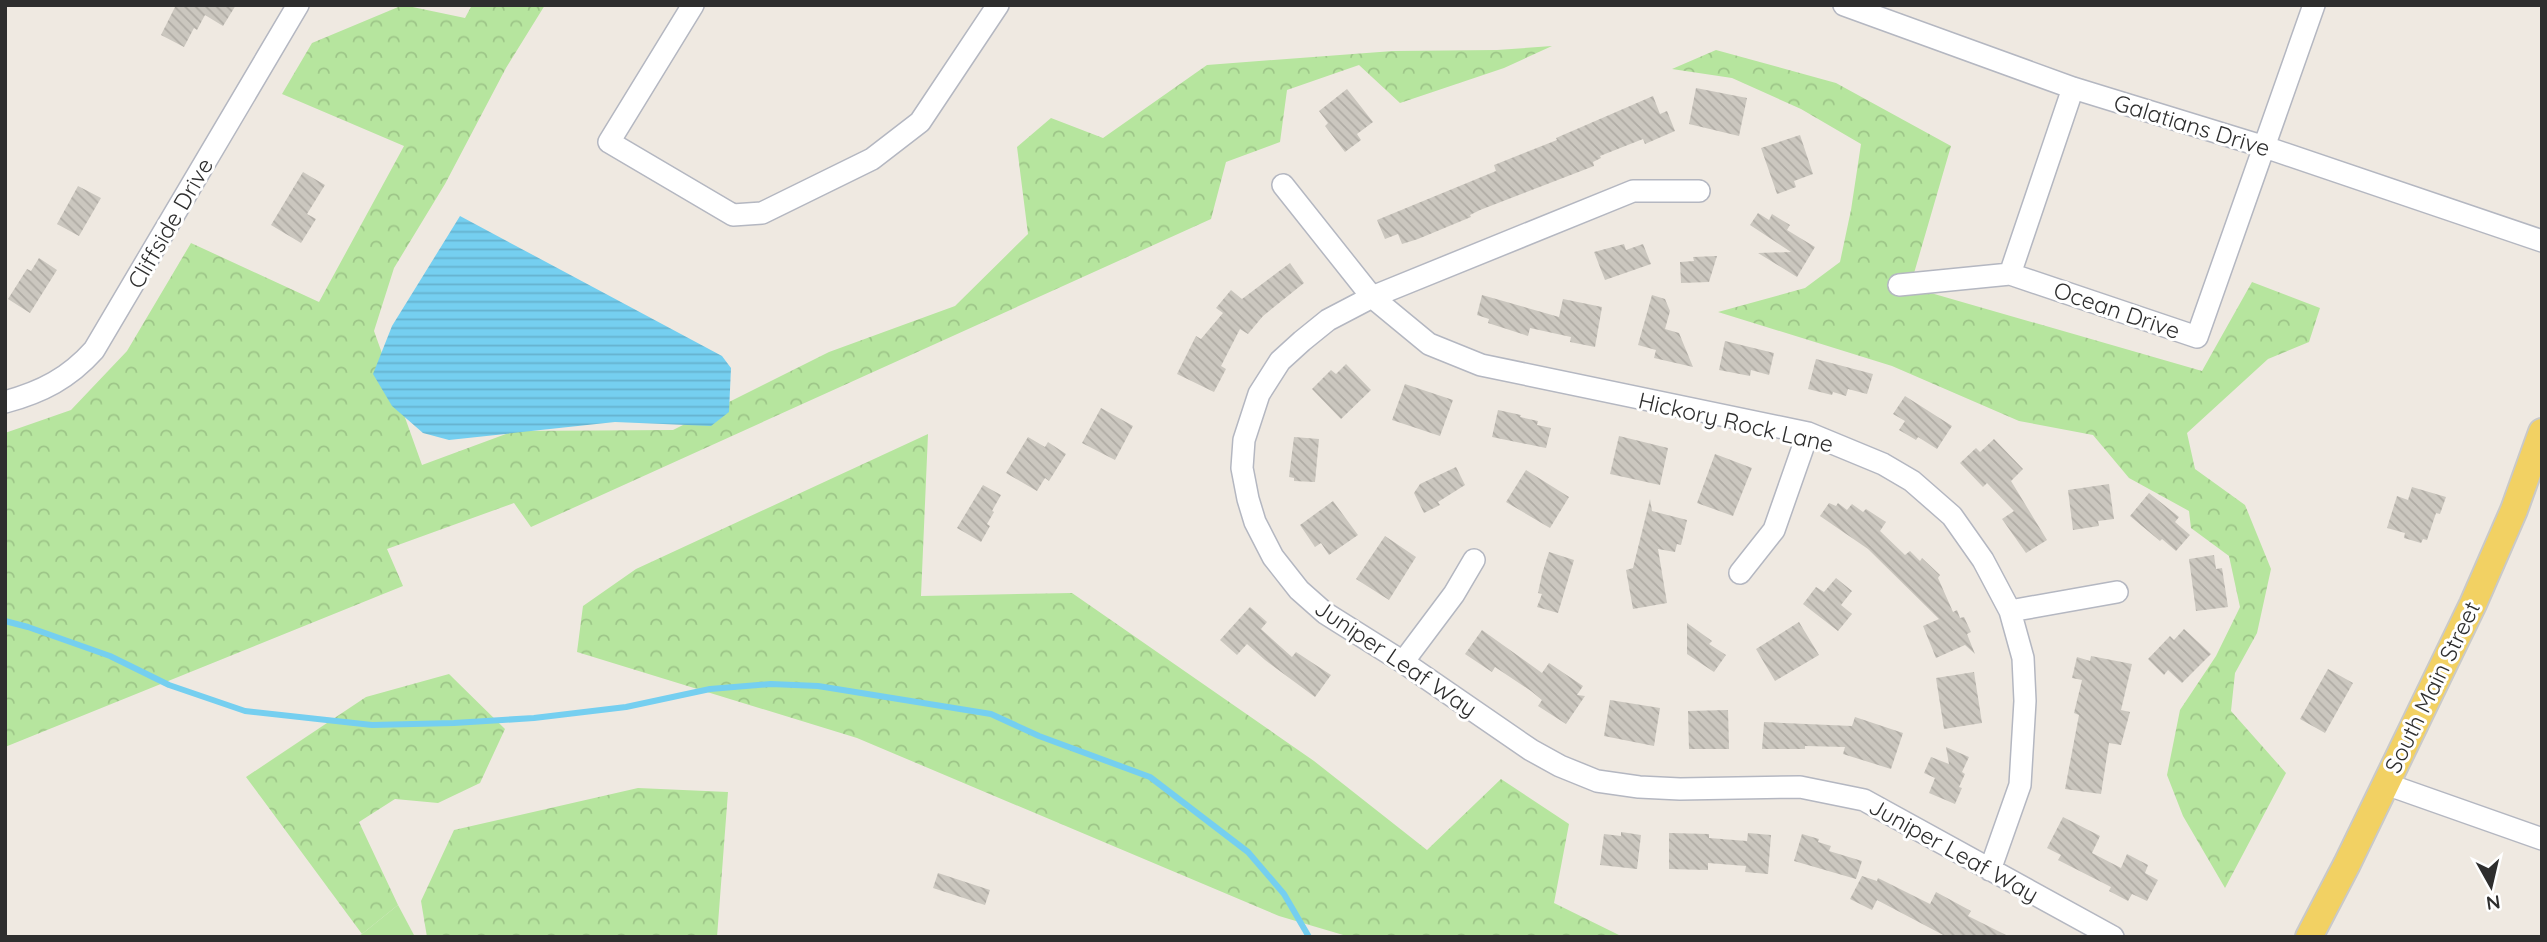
<svg xmlns="http://www.w3.org/2000/svg" width="2547" height="942" viewBox="0 0 2547 942" font-family="Quicksand,sans-serif">
	<style>
		.grass { fill: #b6e59e }
		.forest { fill: url(#forest-crowns) }
		.water { fill: url(#water-rules) }
		.lines { fill: none; stroke-linecap: round; stroke-linejoin: round }
		.stream { stroke: #75cff0; stroke-width: 6 }
		.building { fill: url(#building-back-hatch) }
		.minor-casing { stroke: #b4b7c1; stroke-width: 24 }
		.major-casing { stroke: #c9c9c9; stroke-width: 30 }
		.minor { stroke: #fff; stroke-width: 21 }
		.major { stroke: #f2d163; stroke-width: 26 }
		.labels { text-anchor: middle; dominant-baseline: central; stroke-width: 6; stroke-linejoin: round; paint-order: stroke }
		.street-label { font-size: 23px; fill: #2e2e2e; stroke: #fff }
	</style>
	<defs>
		<pattern id="forest-crowns" width="20" height="18" patternUnits="userSpaceOnUse" patternTransform="scale(1.75)"><rect width="20" height="18" fill="#b6e59e"/><path d="M2 6a3 3 0 1 1 6 0M12 15a3 3 0 1 1 6 0" fill="none" stroke="#9dc588"/></pattern>
		<pattern id="water-rules" width="6" height="5" patternUnits="userSpaceOnUse" patternTransform="scale(1.75)"><rect width="6" height="5" fill="#75cff0"/><path d="M0 2.5h6" fill="none" stroke="#66b2ce"/></pattern>
		<pattern id="building-back-hatch" width="6" height="6" patternUnits="userSpaceOnUse" patternTransform="scale(1.75)"><rect width="6" height="6" fill="#cbc7bf"/><path d="M-1 5l2 2M0 0l6 6M5-1l2 2" fill="none" stroke="#afaba4"/></pattern>
	</defs>
	<rect width="100%" height="100%" fill="#efe9e1"/>
	<path class="grass" d="M 398,905 L 415,937 L 356,937 L 362,934 Z"/>
	<path class="forest" d="M 403,5 L 465,18 L 472,5 L 545,5 L 506,68 L 445,184 L 394,268 L 374,331 L 422,465 L 514,431 L 673,430 L 829,352 L 955,306 L 1028,234 L 1017,147 L 1051,118 L 1103,138 L 1207,65 L 1393,51 L 1497,50 L 1552,46 L 1504,68 L 1400,103 L 1359,65 L 1287,90 L 1280,142 L 1226,162 L 1211,219 L 531,527 L 514,503 L 387,549 L 403,586 L 5,747 L 5,433 L 71,410 L 127,351 L 191,243 L 319,302 L 404,146 L 282,94 L 312,43 Z
		M 1716,50 L 1836,83 L 1951,146 L 1910,287 L 2202,371 L 2252,282 L 2320,308 L 2309,342 L 2268,359 L 2187,433 L 2195,469 L 2245,505 L 2271,569 L 2257,633 L 2235,673 L 2231,711 L 2286,773 L 2225,888 L 2183,816 L 2167,775 L 2180,710 L 2216,656 L 2240,607 L 2229,556 L 2191,528 L 2189,511 L 2129,478 L 2093,435 L 2019,421 L 1892,366 L 1718,312 L 1805,288 L 1840,262 L 1851,210 L 1861,144 L 1801,109 L 1732,78 L 1672,69 Z
		M 928,434 L 921,596 L 1072,593 L 1314,761 L 1427,850 L 1501,779 L 1569,824 L 1554,903 L 1623,937 L 1350,937 L 1279,916 L 857,738 L 577,652 L 583,606 L 636,569 Z
		M 449,674 L 505,729 L 480,783 L 438,803 L 395,799 L 359,822 L 398,905 L 362,934 L 246,777 L 366,697 Z
		M 638,788 L 728,792 L 717,937 L 427,937 L 421,901 L 454,830 Z"/>
	<path class="water" d="M 460,216 L 722,356 L 731,368 L 729,412 L 711,426 L 615,422 L 449,440 L 423,433 L 392,406 L 373,374 L 392,326 Z"/>
	<g class="lines">
		<path class="stream" d="M 5,621 L 28,627 L 110,656 L 169,685 L 245,711 L 372,725 L 454,723 L 534,718 L 626,707 L 710,689 L 771,684 L 818,686 L 991,714 L 1039,736 L 1150,777 L 1248,852 L 1284,894 L 1309,937"/>
	</g>
	<path class="building" d="M 176,5 L 236,5 L 223,26 L 205,15 L 197,30 L 194,28 L 184,47 L 161,35 Z
		M 1696,88 L 1747,98 L 1739,136 L 1689,124 Z
		M 1347,89 L 1373,122 L 1357,134 L 1361,140 L 1345,152 L 1325,126 L 1328,123 L 1319,111 Z
		M 1653,96 L 1660,114 L 1667,111 L 1675,131 L 1645,144 L 1643,139 L 1600,156 L 1601,158 L 1593,162 L 1594,166 L 1480,210 L 1470,215 L 1471,217 L 1418,239 L 1402,244 L 1398,234 L 1385,239 L 1377,220 L 1496,171 L 1494,165 L 1557,140 L 1556,138 Z
		M 1800,135 L 1813,174 L 1794,181 L 1796,187 L 1777,194 L 1761,148 Z
		M 303,172 L 325,185 L 307,214 L 316,219 L 301,243 L 271,225 Z
		M 78,186 L 101,198 L 79,236 L 57,224 Z
		M 1758,213 L 1769,220 L 1772,214 L 1790,225 L 1787,230 L 1815,247 L 1797,277 L 1758,253 L 1791,252 L 1750,225 Z
		M 1624,244 L 1626,250 L 1643,244 L 1651,264 L 1605,280 L 1594,252 Z
		M 1717,256 L 1709,282 L 1681,283 L 1680,262 L 1694,261 L 1693,257 Z
		M 39,258 L 57,270 L 30,313 L 8,299 L 27,269 L 31,271 Z
		M 1290,263 L 1304,283 L 1263,316 L 1248,334 L 1240,329 L 1221,366 L 1226,369 L 1214,392 L 1177,374 L 1196,336 L 1201,339 L 1223,313 L 1216,308 L 1231,290 L 1242,299 Z
		M 1482,295 L 1559,317 L 1563,299 L 1602,307 L 1595,347 L 1570,342 L 1571,337 L 1530,328 L 1528,336 L 1488,323 L 1489,319 L 1477,315 Z
		M 1652,295 L 1665,299 L 1670,311 L 1665,329 L 1679,333 L 1693,367 L 1654,358 L 1656,350 L 1638,345 Z
		M 1725,341 L 1774,353 L 1769,375 L 1751,370 L 1750,376 L 1719,370 Z
		M 1816,359 L 1873,374 L 1867,394 L 1848,389 L 1846,396 L 1833,392 L 1832,395 L 1808,389 Z
		M 1346,364 L 1371,390 L 1341,419 L 1312,389 L 1331,370 L 1336,374 Z
		M 1405,384 L 1453,400 L 1440,436 L 1392,420 Z
		M 1905,396 L 1952,426 L 1937,449 L 1918,437 L 1916,440 L 1899,430 L 1905,421 L 1893,414 Z
		M 1101,408 L 1133,426 L 1115,460 L 1082,443 Z
		M 1498,410 L 1521,415 L 1520,417 L 1538,421 L 1537,425 L 1551,428 L 1546,448 L 1492,437 Z
		M 1619,436 L 1668,448 L 1660,485 L 1610,474 Z
		M 1028,437 L 1045,447 L 1048,442 L 1066,454 L 1049,481 L 1045,478 L 1037,491 L 1006,473 Z
		M 1294,437 L 1319,439 L 1315,482 L 1294,481 L 1294,478 L 1289,477 Z
		M 1994,439 L 2023,469 L 2011,481 L 2047,540 L 2026,553 L 2002,519 L 2014,511 L 1987,483 L 1983,487 L 1960,463 L 1976,448 L 1980,452 Z
		M 1715,454 L 1752,468 L 1733,516 L 1697,503 Z
		M 1456,467 L 1465,485 L 1438,502 L 1440,505 L 1424,513 L 1414,493 L 1420,484 Z
		M 1526,470 L 1569,497 L 1550,528 L 1506,502 Z
		M 2109,484 L 2114,519 L 2098,521 L 2099,526 L 2073,530 L 2068,490 Z
		M 983,485 L 1001,495 L 992,511 L 994,512 L 987,524 L 990,526 L 981,542 L 957,528 Z
		M 2412,487 L 2446,497 L 2440,514 L 2436,513 L 2427,540 L 2423,539 L 2421,543 L 2404,538 L 2405,533 L 2387,528 L 2397,496 L 2408,500 Z
		M 2149,493 L 2179,517 L 2175,522 L 2190,535 L 2176,551 L 2162,539 L 2160,541 L 2130,516 Z
		M 1650,499 L 1652,511 L 1687,520 L 1681,545 L 1677,544 L 1675,552 L 1658,549 L 1667,603 L 1633,609 L 1626,570 L 1633,568 Z
		M 1333,501 L 1358,535 L 1329,555 L 1321,543 L 1315,547 L 1300,525 Z
		M 1829,503 L 1836,506 L 1838,503 L 1847,510 L 1852,504 L 1863,512 L 1866,509 L 1886,522 L 1880,531 L 1905,555 L 1910,551 L 1920,561 L 1922,558 L 1940,575 L 1938,578 L 1953,612 L 1957,610 L 1960,618 L 1964,617 L 1971,632 L 1967,634 L 1975,654 L 1965,645 L 1936,658 L 1923,626 L 1939,619 L 1868,549 L 1820,516 Z
		M 1385,536 L 1416,557 L 1389,600 L 1356,579 Z
		M 1549,552 L 1574,560 L 1558,613 L 1537,607 L 1542,594 L 1538,593 L 1542,574 Z
		M 2214,555 L 2216,569 L 2222,568 L 2228,607 L 2196,611 L 2189,559 Z
		M 1836,578 L 1852,591 L 1841,605 L 1852,614 L 1838,631 L 1803,604 L 1816,587 L 1824,592 Z
		M 1250,607 L 1267,622 L 1261,629 L 1292,657 L 1296,652 L 1331,675 L 1315,697 L 1265,660 L 1247,644 L 1237,655 L 1220,640 Z
		M 1799,622 L 1819,655 L 1775,681 L 1756,649 Z
		M 1687,623 L 1712,641 L 1709,644 L 1726,655 L 1714,672 L 1687,654 Z
		M 2184,629 L 2211,654 L 2182,683 L 2168,670 L 2164,675 L 2148,659 L 2170,636 L 2174,640 Z
		M 1482,630 L 1542,673 L 1549,663 L 1583,686 L 1577,695 L 1585,696 L 1566,724 L 1538,706 L 1542,700 L 1531,691 L 1495,667 L 1492,672 L 1465,654 Z
		M 2091,656 L 2132,664 L 2121,710 L 2130,712 L 2121,745 L 2109,743 L 2101,794 L 2065,789 L 2079,715 L 2074,713 L 2082,680 L 2072,678 L 2077,657 L 2090,661 Z
		M 2328,669 L 2353,683 L 2325,733 L 2300,719 Z
		M 1974,672 L 1982,723 L 1944,729 L 1936,678 Z
		M 1610,700 L 1660,708 L 1654,746 L 1604,736 Z
		M 1728,710 L 1729,749 L 1689,749 L 1688,711 Z
		M 1855,717 L 1903,733 L 1891,769 L 1843,754 L 1845,747 L 1805,746 L 1805,749 L 1762,749 L 1764,722 L 1852,726 Z
		M 1946,747 L 1969,757 L 1962,772 L 1965,774 L 1959,787 L 1962,788 L 1955,804 L 1929,793 L 1935,778 L 1924,773 L 1931,757 L 1949,764 Z
		M 2063,817 L 2100,836 L 2092,853 L 2121,868 L 2127,854 L 2148,865 L 2145,873 L 2158,880 L 2147,901 L 2132,894 L 2128,901 L 2109,891 L 2111,887 L 2058,860 L 2061,855 L 2047,848 Z
		M 1621,832 L 1641,835 L 1637,869 L 1600,865 L 1604,834 L 1621,836 Z
		M 1669,833 L 1709,834 L 1709,838 L 1747,841 L 1748,833 L 1771,835 L 1768,874 L 1745,872 L 1746,866 L 1708,863 L 1708,870 L 1669,869 Z
		M 1802,834 L 1819,839 L 1818,842 L 1831,846 L 1829,851 L 1862,861 L 1856,879 L 1794,861 Z
		M 938,873 L 990,890 L 985,905 L 933,888 Z
		M 1862,876 L 1877,881 L 1878,878 L 1930,904 L 1936,892 L 1971,911 L 1968,916 L 2010,937 L 1947,937 L 1877,900 L 1872,910 L 1850,899 Z"/>
	<g class="lines">
		<defs>
			<path id="minor" d="M 693,5 L 609,142 L 733,215 L 762,213 L 872,159 L 920,122 L 998,5
				M 1844,5 L 2073,88 L 2265,147 L 2542,241
				M 2073,88 L 2010,274 L 2197,337 L 2314,5
				M 1283,185 L 1372,297 L 1429,344 L 1481,365 L 1808,433 L 1883,464 L 1912,481 L 1952,516 L 1983,560 L 2010,611 L 2023,658 L 2025,701 L 2020,785 L 1990,870
				M 1699,191 L 1633,191 L 1372,297 L 1328,320 L 1302,341 L 1280,361 L 1259,394 L 1244,440 L 1242,468 L 1248,499 L 1255,522 L 1273,557 L 1299,590 L 1325,613 L 1403,662 L 1531,750 L 1560,766 L 1597,781 L 1639,787 L 1680,789 L 1800,787 L 1864,800 L 2113,937
				M 1899,285 L 2010,274
				M 5,402 C 42,392 69,378 94,350 L 298,5
				M 1740,573 L 1774,530 L 1808,433
				M 2010,611 L 2117,592
				M 1403,662 L 1454,594 L 1474,560
				M 2386,784 L 2542,839"/>
			<path id="major" d="M 2309,937 L 2347,864 L 2473,604 L 2514,510 L 2542,432"/>
		</defs>
		<use href="#minor" class="minor-casing"/>
		<use href="#major" class="major-casing"/>
		<use href="#minor" class="minor"/>
		<use href="#major" class="major"/>
	</g>
	<g class="labels">
		<g class="street-label">
			<text transform="translate(2192 125) rotate(17)">Galatians Drive</text>
			<text transform="translate(170 223) rotate(-60)">Cliffside Drive</text>
			<text transform="translate(2117 310) rotate(19)">Ocean Drive</text>
			<text transform="translate(1736 422) rotate(13)">Hickory Rock Lane</text>
			<text transform="translate(1396 658) rotate(34)">Juniper Leaf Way</text>
			<text transform="translate(2432 687) rotate(-64)">South Main Street</text>
			<text transform="translate(1954 850) rotate(29)">Juniper Leaf Way</text>
		</g>
	</g>
	<rect width="2547" height="942" fill="none" stroke="#2e2e2e" stroke-width="14"/>
	<g transform="translate(2491 886) rotate(172)" stroke="#ffffff" stroke-width="5" paint-order="stroke">
	<path d="M0-5L12 26L0 18L-12 26Z" fill="#2e2e2e"/>
	<text y="-10" font-size="19" font-weight="bold" text-anchor="middle" fill="#2e2e2e">N</text>
	</g>
</svg>
